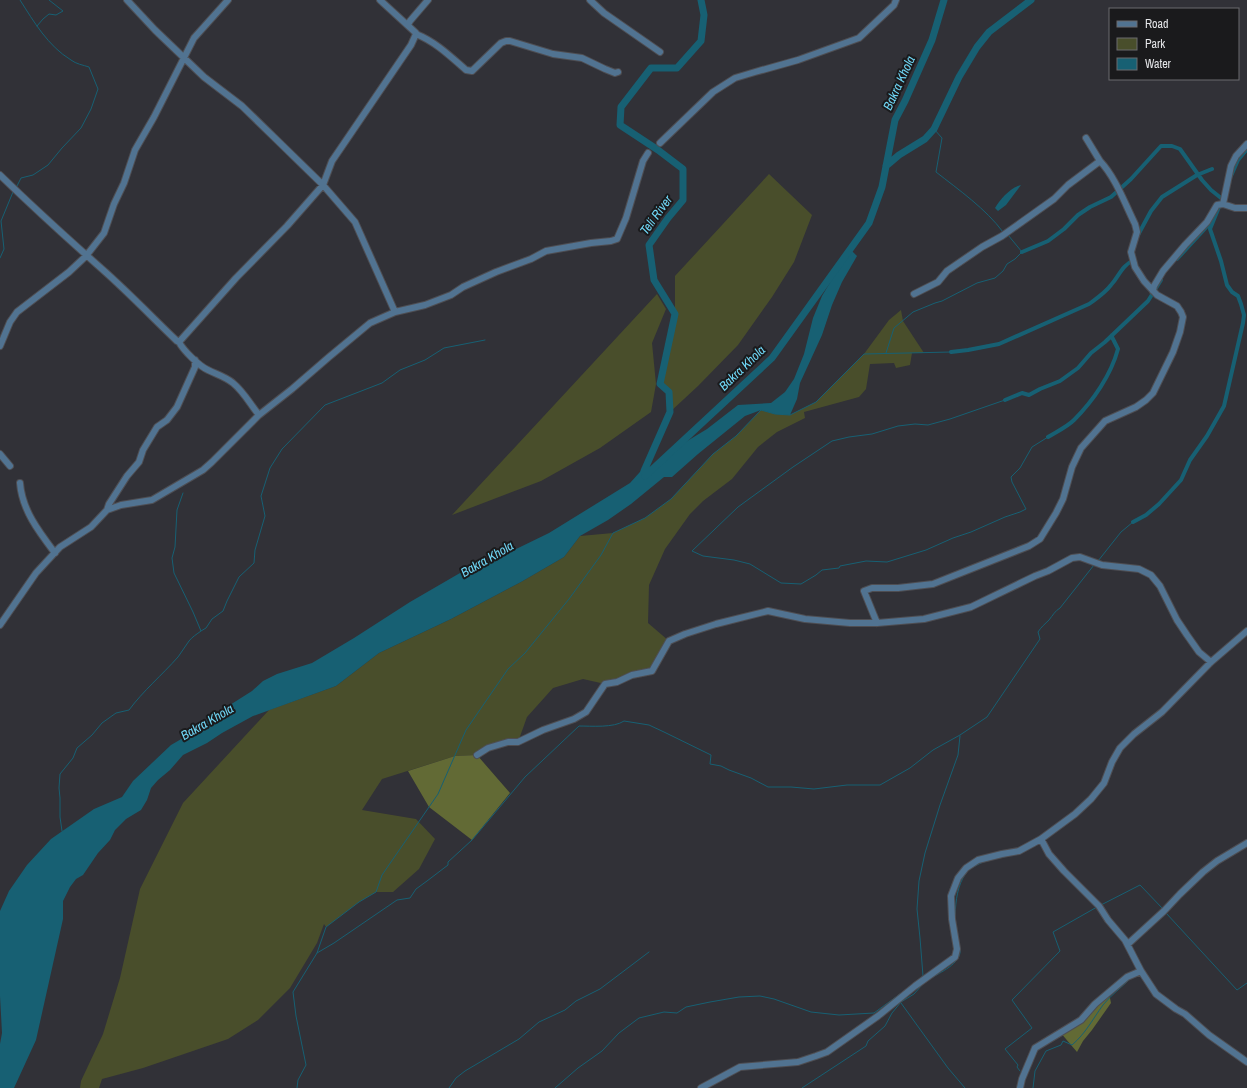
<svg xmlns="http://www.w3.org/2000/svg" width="1247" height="1088" viewBox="0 0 1247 1088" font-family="'Archivo Narrow',sans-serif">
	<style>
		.green { fill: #494e2b }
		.forest { fill: #626a35 }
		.water { fill: #176073 }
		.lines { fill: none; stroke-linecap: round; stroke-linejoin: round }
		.stream { stroke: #176073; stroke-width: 1 }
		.canal { stroke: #176073; stroke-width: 4 }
		.river { stroke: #176073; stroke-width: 7 }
		.minor-casing { stroke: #4e4e53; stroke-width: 8 }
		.minor { stroke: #517391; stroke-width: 6 }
		.labels { text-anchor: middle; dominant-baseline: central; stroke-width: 4; stroke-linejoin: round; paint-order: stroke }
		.water-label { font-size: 13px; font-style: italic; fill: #70d7f6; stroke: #1a1a1c }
	</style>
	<rect width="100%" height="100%" fill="#313137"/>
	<path class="green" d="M 769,174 L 812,215 L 794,262 L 772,297 L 738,345 L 698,386 L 670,412 L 669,393 L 660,384 L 675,314 L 675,276 Z
		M 657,294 L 666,309 L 652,343 L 656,384 L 651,412 L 600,448 L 541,481 L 452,515 Z
		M 901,310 L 903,321 L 924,353 L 912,353 L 910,365 L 896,368 L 894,363 L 870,364 L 866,389 L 859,397 L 804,412 L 805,418 L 777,432 L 758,447 L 732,479 L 703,501 L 690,514 L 665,549 L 649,585 L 648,623 L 669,641 L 652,671 L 605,684 L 583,679 L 553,688 L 527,717 L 518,742 L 508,742 L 477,755 L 455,756 L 382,779 L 362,810 L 416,819 L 435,839 L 419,869 L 393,892 L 376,892 L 359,902 L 326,927 L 324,924 L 317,943 L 290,988 L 258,1020 L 228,1039 L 143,1068 L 102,1079 L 99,1088 L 80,1088 L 81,1081 L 103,1034 L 120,978 L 140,889 L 183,803 L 269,710 L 336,686 L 379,653 L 451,619 L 521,582 L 564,557 L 580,536 L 613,533 L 645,518 L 671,499 L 713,454 L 736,436 L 761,410 L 775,414 L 790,415 L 816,402 L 864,354 L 889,320 Z"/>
	<path class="forest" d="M 477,755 L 510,793 L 472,840 L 429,807 L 408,771 L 455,756 Z
		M 1108,994 L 1110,998 L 1111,1003 L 1092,1030 L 1083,1041 L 1077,1052 L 1060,1032 L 1081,1020 Z"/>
	<path class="water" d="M 1021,185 L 1006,205 L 998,211 L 995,208 C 1000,199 1011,187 1021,185 Z
		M 850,249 L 857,256 L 842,282 L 832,305 L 822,335 L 800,383 L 797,399 L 790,415 L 775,414 L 761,410 L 745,416 L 698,454 L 672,477 L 664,477 L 631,504 L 608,520 L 580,536 L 564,557 L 521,582 L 451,619 L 379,653 L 336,686 L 253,716 L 222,733 L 207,743 L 183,755 L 170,770 L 158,780 L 151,788 L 147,800 L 141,810 L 126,819 L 115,830 L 110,840 L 98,853 L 83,875 L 76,879 L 70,887 L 63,901 L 63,919 L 36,1040 L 14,1088 L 0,1088 L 0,1044 L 2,1033 L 0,996 L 0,911 L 9,891 L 27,865 L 51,839 L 94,809 L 122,797 L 133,781 L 171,745 L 183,738 L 203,722 L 252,691 L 263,681 L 277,674 L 312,663 L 354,638 L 410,602 L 460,573 L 512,551 L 549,533 L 630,483 L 648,463 L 649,472 L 674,449 L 707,429 L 738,405 L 771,403 L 785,392 L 794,379 L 804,354 L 813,318 L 822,296 Z"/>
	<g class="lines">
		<path class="stream" d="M 37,26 L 43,19 L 49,14 L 56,15 L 63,11 L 49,0
			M 934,129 L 942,138 L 936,172 C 959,190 986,209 1003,232
			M 17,186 L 21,178 L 33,175 L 48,165 L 62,148 L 81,128 L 91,109 L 98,89 L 89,67 C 83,65 76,64 71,60 C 48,46 34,22 20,0
			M 0,258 L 4,249 L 1,221 L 13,192
			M 886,353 L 894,328 L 913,312 L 935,303 L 942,301 L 977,283 L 995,278 L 1003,271 L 1007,264 L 1015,259 L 1022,252 L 1008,235
			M 1005,400 L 950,419 L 928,425 L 915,424 L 898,426 L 872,434 L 849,437 L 832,441 L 793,467 L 738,507 L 692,551 L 703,556 L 734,560 L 750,564 L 781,583 L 801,584 L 816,575 L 822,570 L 839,568 L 840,566 L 866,561 L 887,562 L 926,550 L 953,538 L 971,532 L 1005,517 L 1020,512 L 1026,509 L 1012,482 L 1011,477 L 1020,468 L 1032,447 L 1048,437
			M 1098,561 L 1121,532 L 1133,522
			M 201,631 L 206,628 L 212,619 L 223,611 L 227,601 L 239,577 L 254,563 L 255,550 L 265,516 L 261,496 L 270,468 L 282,449 L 325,405 L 382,383 L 400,370 L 425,360 L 444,348 L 485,340
			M 62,831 L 60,817 L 60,798 L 59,788 L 60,774 L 73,758 L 77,748 L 92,735 L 102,723 L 116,713 L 129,710 C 143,691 162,675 178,657 C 182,652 185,646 189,641 C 192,637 197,634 201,631 L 193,612 L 174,573 L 172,558 L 175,547 L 177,510 L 183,493
			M 999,858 L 1017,854
			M 971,868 L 983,862 L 988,861
			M 1101,905 L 1140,885 L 1163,909
			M 1166,913 L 1237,990 L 1247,983
			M 955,915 C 956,900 957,886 966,873
			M 317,953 L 334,943 L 397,900 L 410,898 L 416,889 L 427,881 L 448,865 L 448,862 L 472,840 L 525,777 L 579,726 C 591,726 614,728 624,721 L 649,725 L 664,732 L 711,755 L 710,764 L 721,766 L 729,770 L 751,778 L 768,787 L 791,787 L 814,789 L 847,785 L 880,785 L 910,768 L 933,750 L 960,735 L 987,717 L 1040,639 L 1038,632 C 1041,627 1045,624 1049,620 C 1053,615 1055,611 1060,608 L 1094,565
			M 933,977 C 943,971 963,962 960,948
			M 912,985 L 923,976 L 920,938 L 917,909 L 919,881 L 925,853 L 940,805 L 958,755 L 960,736
			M 901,1003 L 948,1068 L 965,1088
			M 1174,1004 L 1185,1011
			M 1020,1071 L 1017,1067 L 1018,1065 L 1005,1049 L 1032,1028 L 1012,1000 L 1060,951 L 1053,932 L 1097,907
			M 297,1088 L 298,1080 L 306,1065 L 296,1016 L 293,992 L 317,953 L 326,927 L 359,902 L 376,892 L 382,875 L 438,794 L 466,730 L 508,669 L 525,653 L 569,599 L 601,555 L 613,533 L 645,518 L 671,499 L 713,454 L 736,436 L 761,410 L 775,414 L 790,415 L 816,402 L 864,354 L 951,352
			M 449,1088 L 456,1078 L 465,1071 L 519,1039 L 539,1022 L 565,1010 L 576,1001 L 600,989 L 649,952
			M 555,1088 L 578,1068 L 602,1051 L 619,1033 L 639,1018 L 664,1012 L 677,1013 L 686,1007 L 710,1002 L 739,997 L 760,996 L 774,999 L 811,1012 L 839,1015 L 874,1013 L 900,994
			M 802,1088 L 866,1046 L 868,1041 L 885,1026 L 892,1013 L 901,1002 L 914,994 L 922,985
			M 1033,1088 L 1035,1071 L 1046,1051 L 1061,1045 L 1063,1041 L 1072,1045 C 1086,1033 1092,1020 1103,1005 C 1111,995 1121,988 1130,979"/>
		<path class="canal" d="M 1231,176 L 1238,160 L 1247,149
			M 1138,235 L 1151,211 L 1162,197 L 1197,175 L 1212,169
			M 1022,252 L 1048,241 L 1064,229 L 1078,215 L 1090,207 L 1111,197 L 1131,179 L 1161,146 L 1172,146 L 1180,149 L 1202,180 L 1211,190 L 1221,198
			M 1177,259 L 1212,221
			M 951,352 L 968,350 L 999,344 L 1089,304 C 1097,298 1105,293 1111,285 C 1120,275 1121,266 1134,260
			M 1005,400 L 1022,393 L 1029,395 L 1040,389 L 1060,381 L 1078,368 L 1091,353 L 1105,342 L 1148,301 L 1161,280
			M 1048,437 C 1056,432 1067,427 1074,420 C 1093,401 1111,375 1118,349 L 1112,337 L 1112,335
			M 1133,522 L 1146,515 L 1159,504 L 1181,480 L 1190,460 L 1207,436 L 1224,406 L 1243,323 L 1244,315 L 1241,304 L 1238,296 L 1232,292 L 1227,285 L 1221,261 L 1210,229 L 1219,207"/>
		<path class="river" d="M 886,166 L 899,155 L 925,139 L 934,129 L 959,77 L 977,47 L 989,32 L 1031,0
			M 644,471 L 670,412 L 669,392 L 660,384 L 675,314 L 654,280 L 649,245 L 668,218 L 683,200 L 683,169 L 658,150 L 620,125 L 621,107 L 651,68 L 677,68 L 701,41 L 704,15 L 701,0
			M 645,476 L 772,358 L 869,223 L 882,187 L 895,120 L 905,101 L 932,40 L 944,0"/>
		<defs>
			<path id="minor" d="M 127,0 L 155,30 L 204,77 L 242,106 L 281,144 L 323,185 L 355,222 L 395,312
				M 590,0 L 604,13 L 660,52
				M 408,25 L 410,21 L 428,0
				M 416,34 C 436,42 451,57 466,70 L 472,71 L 501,43 L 506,41 L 510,41 L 553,54 L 582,58 L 605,69 L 615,73 L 618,72
				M 1086,138 L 1100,161
				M 660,143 L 713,92 L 735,78 L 755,72 L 798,60 L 859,38 L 894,5 L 896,0
				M 0,175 C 33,207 67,238 102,269 C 128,292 152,317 177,341 L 179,342 L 236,278 L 287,226 L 323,185 L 332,161 L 411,45 L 416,34 L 416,33 L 380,0
				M 1223,204 L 1231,166 L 1236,156 L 1247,144
				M 1153,291 L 1154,286 L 1163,271 L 1185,245 L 1207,222 L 1217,205 L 1223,204 L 1235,208 L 1247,208
				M 179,342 C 183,350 199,366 208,370 C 216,374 226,377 233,383 C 244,392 250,404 259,415
				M 0,346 L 10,322 L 17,312 L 69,272 L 86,256 L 104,233 L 114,204 L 124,183 L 135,150 L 154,117 L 194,38 L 228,0
				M 0,454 L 10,466
				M 20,483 C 22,510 39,532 55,553
				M 107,510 L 109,504 L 127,476 L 139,462 L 143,450 L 157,427 L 167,420 L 177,407 L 195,367 L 195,360
				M 877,623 L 864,591 L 872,588 L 898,588 L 933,584 L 1029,546 L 1040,539 L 1056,513 L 1063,499 L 1072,467 L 1081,448 L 1105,421 L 1136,407 L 1146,400 L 1153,393 L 1173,352 L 1180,332 L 1183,317 L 1181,312 L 1177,306 L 1157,295 L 1144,281 L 1135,267 L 1131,252 L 1137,232 L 1135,224 C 1125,204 1116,178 1100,161 L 1068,185 L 1054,199 L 1002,236 L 982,247 L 947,271 L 938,282 L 914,294
				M 0,625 L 36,573 L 60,547 L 91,527 L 107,510 L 121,505 L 152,500 L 203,470 L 212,462 L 259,415 L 292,389 L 329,357 L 370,323 L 395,312 L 425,305 L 451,295 L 463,287 L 496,272 L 531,259 L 546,251 L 591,243 L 611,241 L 617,239 L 626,218 L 643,161 L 648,153
				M 477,755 L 488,748 L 508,742 L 518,742 L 543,730 L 574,719 L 586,712 L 605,684 L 617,682 L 632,675 L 652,671 L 669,641 L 685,634 L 716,624 L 768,611 L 805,619 L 850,623 L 877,623 L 924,619 L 971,607 L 1035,576 L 1048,571 L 1072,558 L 1080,557 L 1102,565 L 1139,569 L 1151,575 L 1160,586 L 1177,620 L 1187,635 L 1199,652 L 1211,662
				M 1041,839 L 1049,854 L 1064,871 L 1099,906 L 1108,920 L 1125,940 L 1141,971 L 1156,994 L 1176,1009 L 1185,1014 L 1209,1035 L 1247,1062
				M 1128,944 L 1164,911 L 1180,894 L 1203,872 L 1217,861 L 1247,843
				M 701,1088 L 740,1067 L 798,1062 L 816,1056 L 827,1052 L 878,1016 L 915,986 L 955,957 L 957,949 L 952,919 L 951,896 L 958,878 L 966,868 L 978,860 L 1002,854 L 1019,851 L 1041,839 L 1075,814 L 1091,799 L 1104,783 L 1112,762 L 1120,748 L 1134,734 L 1162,712 L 1211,662 L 1247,631
				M 1020,1088 L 1022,1079 L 1035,1048 L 1081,1020 L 1095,1004 L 1127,977 L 1141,971"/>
		</defs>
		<use href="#minor" class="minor-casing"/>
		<use href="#minor" class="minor"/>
	</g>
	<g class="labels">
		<g class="water-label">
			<text transform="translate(899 83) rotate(-65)">Bakra Khola</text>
			<text transform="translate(656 215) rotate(-54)">Teli River</text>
			<text transform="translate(742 368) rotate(-44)">Bakra Khola</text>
			<text transform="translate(487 559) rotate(-30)">Bakra Khola</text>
			<text transform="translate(207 722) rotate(-30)">Bakra Khola</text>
		</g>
	</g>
	<rect x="1109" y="8" width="130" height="72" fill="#1a1a1c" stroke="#6b6b6e"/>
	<rect x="1117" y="21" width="20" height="6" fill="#517391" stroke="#6b6b6e"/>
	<text x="1145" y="28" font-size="12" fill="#e4e5e8">Road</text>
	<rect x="1117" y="38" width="20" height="12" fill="#494e2b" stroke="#6b6b6e"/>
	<text x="1145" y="48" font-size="12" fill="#e4e5e8">Park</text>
	<rect x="1117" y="58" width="20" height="12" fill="#176073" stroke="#6b6b6e"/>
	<text x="1145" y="68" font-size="12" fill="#e4e5e8">Water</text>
</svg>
